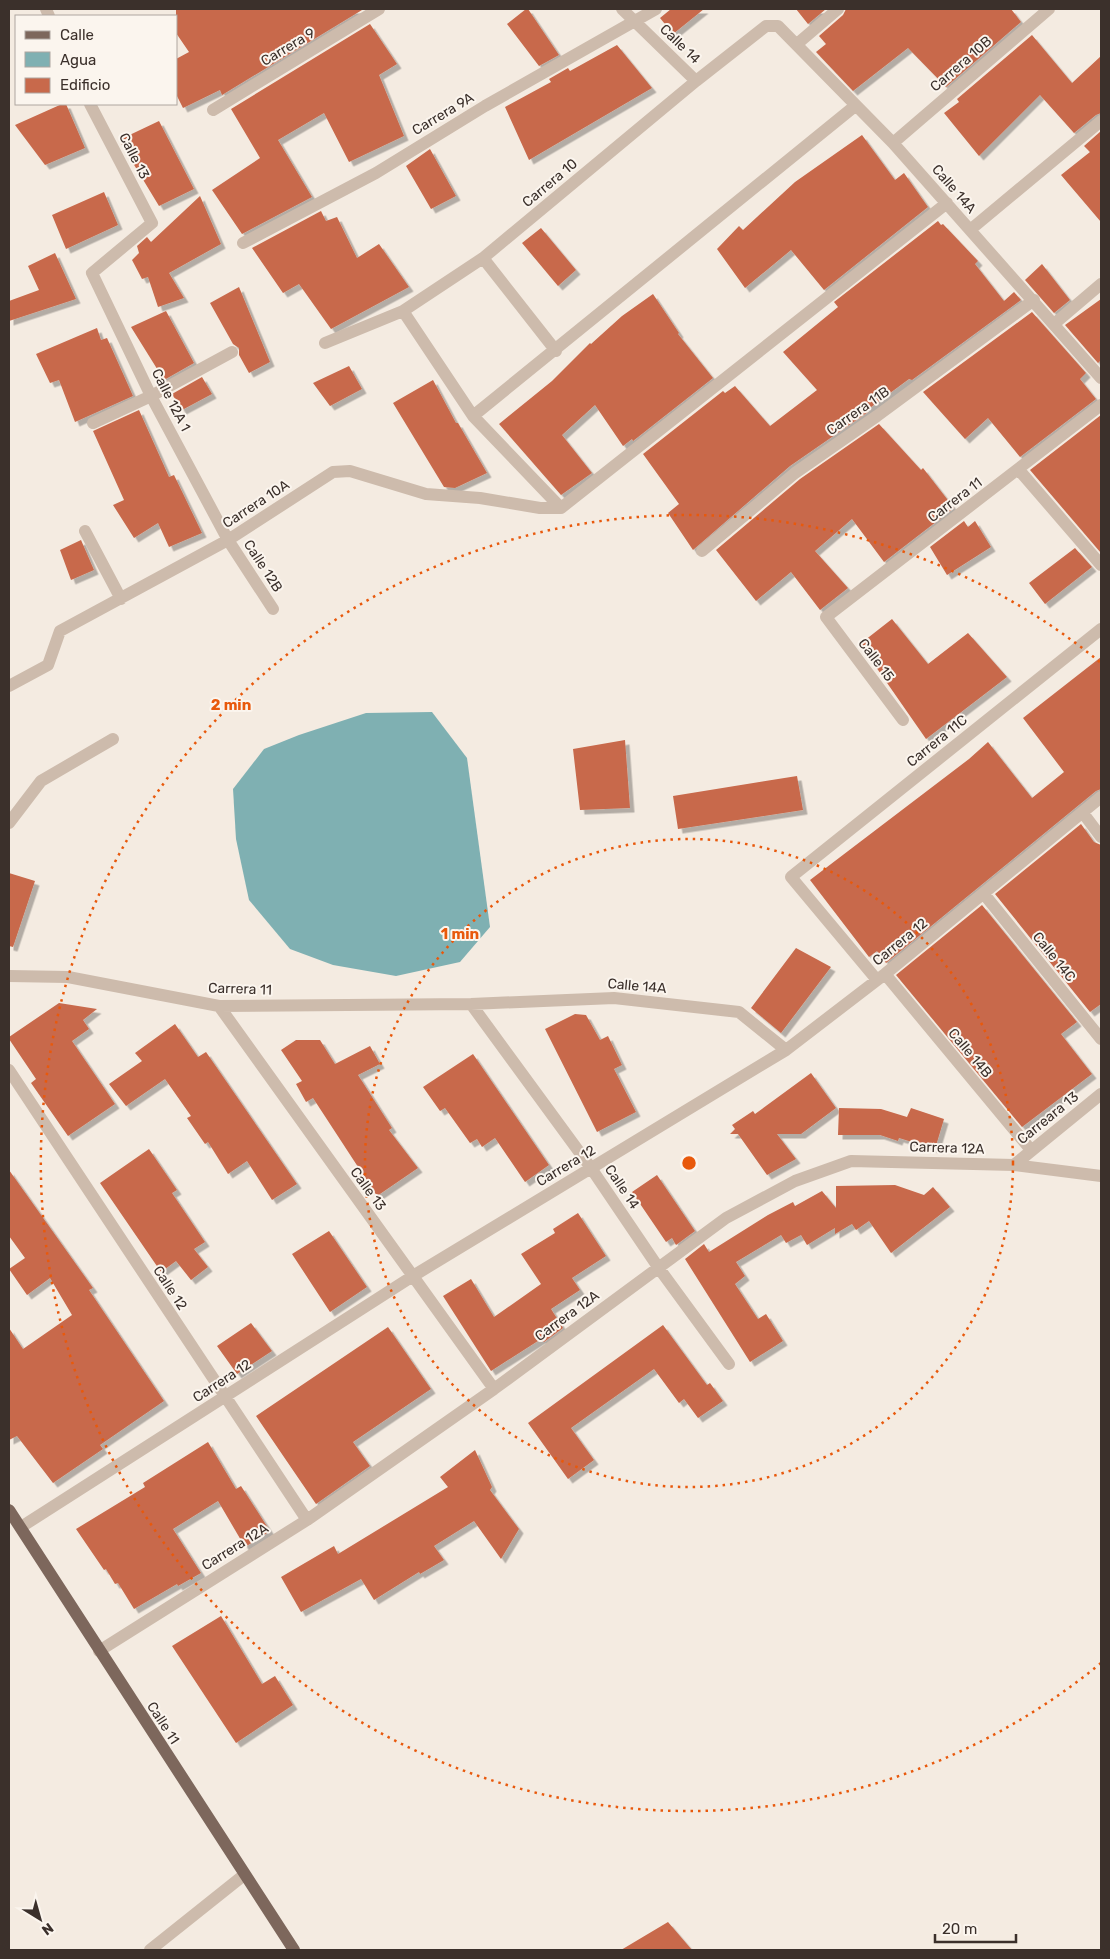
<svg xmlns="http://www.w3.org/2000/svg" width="1110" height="1959" viewBox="0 0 1110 1959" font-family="Rubik,sans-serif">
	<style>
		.water { fill: #7fb0b2 }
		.building { fill: #c8694b; filter: url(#shadow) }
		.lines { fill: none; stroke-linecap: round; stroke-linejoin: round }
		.street { stroke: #cdbbac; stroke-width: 12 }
		.primary { stroke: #7d675c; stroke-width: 12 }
		.ring { fill: none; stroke: #e8590c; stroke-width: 2.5; stroke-dasharray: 2.5 5 }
		.labels { text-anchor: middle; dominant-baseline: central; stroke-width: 4; stroke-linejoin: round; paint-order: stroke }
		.street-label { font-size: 14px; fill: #3b302b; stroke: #fbf5ee }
		.centre { fill: #e8590c; stroke: #fbf5ee; stroke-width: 2.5 }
		.ring-label { font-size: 15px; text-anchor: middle; font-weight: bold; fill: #e8590c; stroke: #fbf5ee; stroke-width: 4; stroke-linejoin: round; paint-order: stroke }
	</style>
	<defs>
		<filter id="shadow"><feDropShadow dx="4.5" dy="4.5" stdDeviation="0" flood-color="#0004"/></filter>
	</defs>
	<rect width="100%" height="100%" fill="#f4ebe1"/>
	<path class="water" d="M 432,712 L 467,758 L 490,927 L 460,962 L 396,976 L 333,965 L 290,949 L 249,900 L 236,839 L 233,789 L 264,749 L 299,735 L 366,713 Z"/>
	<path class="building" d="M 176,9 L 361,9 L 362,10 L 222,95 L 220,90 L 183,108 L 176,94 L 176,59 L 189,52 L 176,33 Z
		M 526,9 L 528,9 L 559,55 L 539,66 L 507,24 Z
		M 671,9 L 704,9 L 673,34 L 660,18 Z
		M 796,9 L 826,9 L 808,24 Z
		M 846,9 L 1011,9 L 1021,22 L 946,87 L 908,48 L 853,91 L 816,52 L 826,44 L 819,36 L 843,15 Z
		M 370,24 L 397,64 L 379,75 L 404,136 L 349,162 L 324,113 L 278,140 L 312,197 L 242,234 L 212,190 L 260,158 L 231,109 Z
		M 1032,35 L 1072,83 L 1101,56 L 1101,113 L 1096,115 L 1074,133 L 1040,95 L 979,156 L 944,113 L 959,102 L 957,99 Z
		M 617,45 L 652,88 L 529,160 L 505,107 L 551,82 L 549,79 L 568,68 L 570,71 Z
		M 62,104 L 66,104 L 85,148 L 45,165 L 15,125 Z
		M 159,121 L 194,189 L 159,206 L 119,140 Z
		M 1101,131 L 1101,222 L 1061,175 L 1090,152 L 1084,146 Z
		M 862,135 L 895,180 L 904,173 L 928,207 L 824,290 L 791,250 L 745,288 L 717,249 L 739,226 L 743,230 L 795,182 Z
		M 430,149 L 456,196 L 431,209 L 406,166 Z
		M 104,192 L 118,225 L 66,249 L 52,215 Z
		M 200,196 L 221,244 L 169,273 L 184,298 L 158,307 L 148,277 L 142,279 L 132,260 L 139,253 L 137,246 L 147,237 L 151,242 Z
		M 321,211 L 326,221 L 337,217 L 357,258 L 379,244 L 409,287 L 331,329 L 299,284 L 283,293 L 252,248 Z
		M 938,221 L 941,225 L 943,224 L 978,261 L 975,264 L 1004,301 L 1014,292 L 1021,300 L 912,380 L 909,379 L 867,410 L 868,412 L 790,466 L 693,550 L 668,513 L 679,504 L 643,454 L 723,391 L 725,393 L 735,386 L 770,426 L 817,390 L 783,352 L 838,307 L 834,302 Z
		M 541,228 L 576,270 L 558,286 L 522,243 Z
		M 55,253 L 76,299 L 9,321 L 9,301 L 39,290 L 28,266 Z
		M 1042,264 L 1070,300 L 1054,313 L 1025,280 Z
		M 239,287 L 270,362 L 249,373 L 239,355 L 239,348 L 233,344 L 210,303 Z
		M 653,294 L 679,333 L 678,334 L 713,378 L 633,441 L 632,439 L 623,446 L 595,405 L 562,435 L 592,473 L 561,495 L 499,424 L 552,381 L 590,343 L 591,344 L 622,316 Z
		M 1101,299 L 1101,360 L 1098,363 L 1065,325 Z
		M 166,311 L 194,363 L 164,380 L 131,327 Z
		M 1032,312 L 1086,373 L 1080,379 L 1096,399 L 1020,457 L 988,418 L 965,439 L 923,392 Z
		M 97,328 L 101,340 L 107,338 L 133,396 L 75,422 L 59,380 L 50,383 L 36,354 Z
		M 349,366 L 362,389 L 330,406 L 313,383 Z
		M 202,377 L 212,394 L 182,410 L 172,394 Z
		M 433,380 L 456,423 L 458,423 L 487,473 L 455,488 L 444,487 L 393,403 Z
		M 139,410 L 169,477 L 174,475 L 202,533 L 169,547 L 158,523 L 134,538 L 113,505 L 124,500 L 93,431 Z
		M 1101,415 L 1101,553 L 1030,470 Z
		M 879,424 L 921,470 L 923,468 L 954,508 L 884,562 L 852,519 L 815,551 L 848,588 L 820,610 L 791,572 L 756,601 L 716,550 L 800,479 Z
		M 964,521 L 968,527 L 975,521 L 991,547 L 947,575 L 930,547 Z
		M 81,540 L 94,570 L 71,580 L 60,550 Z
		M 1075,548 L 1092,567 L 1045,604 L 1029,583 Z
		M 892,619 L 928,664 L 968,633 L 1007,677 L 926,739 L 860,644 Z
		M 1101,657 L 1101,789 L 1096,791 L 886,963 L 877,951 L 869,957 L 810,880 L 969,759 L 988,742 L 1032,798 L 1064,772 L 1023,718 Z
		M 625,740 L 630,808 L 580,810 L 573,749 Z
		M 797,776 L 803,810 L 678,829 L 673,796 Z
		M 1081,824 L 1094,842 L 1101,845 L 1101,1004 L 1090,1012 L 995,894 Z
		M 9,873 L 35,881 L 13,947 L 9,946 Z
		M 982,905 L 1077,1022 L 1061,1034 L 1092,1074 L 1022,1127 L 896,975 Z
		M 796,948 L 831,967 L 781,1033 L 751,1008 Z
		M 59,1003 L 97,1009 L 83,1020 L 89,1029 L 72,1041 L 115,1104 L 68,1136 L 31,1083 L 36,1079 L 9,1039 L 9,1037 Z
		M 575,1014 L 586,1015 L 600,1040 L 608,1036 L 622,1065 L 614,1069 L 636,1112 L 597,1132 L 545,1029 Z
		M 175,1024 L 198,1057 L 206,1052 L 297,1184 L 272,1200 L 247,1161 L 228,1174 L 208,1142 L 205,1144 L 187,1118 L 191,1116 L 165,1079 L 126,1106 L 109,1084 L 142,1061 L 135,1053 Z
		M 296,1040 L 320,1040 L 335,1064 L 370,1046 L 380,1064 L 358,1075 L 392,1128 L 389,1130 L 418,1168 L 377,1196 L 313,1098 L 306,1102 L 296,1084 L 302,1081 L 281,1050 Z
		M 473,1054 L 549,1165 L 525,1182 L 495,1138 L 482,1147 L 477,1139 L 470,1143 L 445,1108 L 440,1111 L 423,1087 Z
		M 811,1073 L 836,1108 L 801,1134 L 777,1134 L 796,1159 L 767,1175 L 738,1134 L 730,1134 L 735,1129 L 732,1125 L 753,1111 L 755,1114 Z
		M 839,1108 L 881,1109 L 907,1117 L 911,1108 L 944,1119 L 935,1149 L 899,1138 L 898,1141 L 880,1135 L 838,1135 Z
		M 149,1149 L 177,1190 L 172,1193 L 205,1242 L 194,1249 L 208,1267 L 191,1280 L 176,1261 L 161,1272 L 100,1183 Z
		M 9,1170 L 93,1288 L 89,1290 L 164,1401 L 100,1445 L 103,1449 L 53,1483 L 17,1436 L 9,1440 L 9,1328 L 23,1349 L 72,1315 L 50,1278 L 27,1295 L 9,1269 L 25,1258 L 9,1236 Z
		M 657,1175 L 695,1231 L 676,1245 L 672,1238 L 666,1242 L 632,1192 Z
		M 895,1185 L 924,1195 L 933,1187 L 950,1207 L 891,1253 L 869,1221 L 856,1230 L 852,1224 L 835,1234 L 835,1228 L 807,1245 L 801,1235 L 786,1243 L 781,1235 L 736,1262 L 745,1276 L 735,1284 L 758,1319 L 766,1314 L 783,1341 L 750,1362 L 685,1259 L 704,1244 L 709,1252 L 768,1215 L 793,1202 L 795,1206 L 822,1191 L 836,1208 L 836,1186 Z
		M 578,1213 L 606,1256 L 572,1278 L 580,1290 L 551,1309 L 563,1328 L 544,1342 L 541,1339 L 491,1371 L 443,1296 L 471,1279 L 494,1317 L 541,1284 L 521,1254 L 555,1233 L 553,1229 Z
		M 329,1231 L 367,1287 L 330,1312 L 292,1254 Z
		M 251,1323 L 272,1351 L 237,1374 L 217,1346 Z
		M 663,1325 L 707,1385 L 710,1383 L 723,1401 L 698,1418 L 684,1399 L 679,1403 L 654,1369 L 571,1428 L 594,1460 L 568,1479 L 528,1423 Z
		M 388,1327 L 431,1389 L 353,1442 L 370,1466 L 316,1504 L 256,1416 Z
		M 208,1442 L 236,1489 L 241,1486 L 270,1531 L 245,1547 L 218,1501 L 173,1529 L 201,1573 L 178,1586 L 177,1584 L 134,1609 L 118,1583 L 115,1584 L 106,1569 L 104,1570 L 76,1529 L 145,1487 L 143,1483 Z
		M 475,1450 L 492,1487 L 490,1490 L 519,1529 L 501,1559 L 474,1521 L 434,1546 L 444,1560 L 420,1574 L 419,1572 L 374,1600 L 361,1579 L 301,1612 L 281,1577 L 334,1546 L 338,1554 L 448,1487 L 440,1477 Z
		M 221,1616 L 262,1684 L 275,1676 L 293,1705 L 236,1743 L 172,1646 Z
		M 668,1922 L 692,1950 L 621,1950 Z"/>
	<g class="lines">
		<path class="street" d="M 46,9 L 49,16
			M 622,9 L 696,81
			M 797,44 L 838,9
			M 90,104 L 152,223 L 92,273 L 151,396 L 228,540 L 273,609
			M 213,110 L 379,9
			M 893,143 L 1049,9
			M 970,230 L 1101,121
			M 243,243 L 376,173 L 485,106 L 656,9
			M 483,258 L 556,351
			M 403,311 L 473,416 L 561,508
			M 1054,324 L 1101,284
			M 325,343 L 403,311 L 483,258 L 696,81 L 766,26 L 778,26 L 893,143 L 1101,378
			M 473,416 L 855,106
			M 93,423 L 151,396 L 232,352
			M 1019,470 L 1101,565
			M 561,508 L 947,203
			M 85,531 L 121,599
			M 702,551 L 795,473 L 877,416 L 1034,300
			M 9,686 L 48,665 L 60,631 L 228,540 L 333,472 L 350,471 L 426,494 L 480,498 L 540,508 L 561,508
			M 903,720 L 826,617 L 1101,405
			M 1083,813 L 1101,837
			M 9,823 L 41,781 L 113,739
			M 984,894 L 1101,1039
			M 885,974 L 1031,1150
			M 9,976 L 68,977 L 219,1006 L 471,1004 L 614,998 L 739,1012 L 786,1050
			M 877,980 L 791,877 L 1101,629
			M 471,1004 L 591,1168 L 658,1267 L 729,1364
			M 219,1006 L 494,1389
			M 9,1070 L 307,1520
			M 1014,1165 L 1101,1094
			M 21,1527 L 413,1276 L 786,1050 L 885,974 L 1101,797
			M 99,1651 L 307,1520 L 494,1389 L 726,1218 L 795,1181 L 851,1161 L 1014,1165 L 1101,1176
			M 150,1950 L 244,1875"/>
		<path class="primary" d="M 9,1510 L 294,1950"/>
	</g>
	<g class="ring">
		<circle cx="689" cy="1163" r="324"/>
		<path d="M1101 1663A648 648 0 1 1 1101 663"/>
	</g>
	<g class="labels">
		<g class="street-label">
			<text transform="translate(680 44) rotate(44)">Calle 14</text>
			<text transform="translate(288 47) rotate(-31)">Carrera 9</text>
			<text transform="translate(961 64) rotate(-41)">Carrera 10B</text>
			<text transform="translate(443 114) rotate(-31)">Carrera 9A</text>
			<text transform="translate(134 156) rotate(63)">Calle 13</text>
			<text transform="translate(550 183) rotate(-40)">Carrera 10</text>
			<text transform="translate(954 189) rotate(49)">Calle 14A</text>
			<text transform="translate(171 400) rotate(63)">Calle 12A 1</text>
			<text transform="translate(858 411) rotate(-35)">Carrera 11B</text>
			<text transform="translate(955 500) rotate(-37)">Carrera 11</text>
			<text transform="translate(256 504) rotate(-33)">Carrera 10A</text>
			<text transform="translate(263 566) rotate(57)">Calle 12B</text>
			<text transform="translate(876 660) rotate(53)">Calle 15</text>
			<text transform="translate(937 741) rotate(-39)">Carrera 11C</text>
			<text transform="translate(900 942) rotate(-39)">Carrera 12</text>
			<text transform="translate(1054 957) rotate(51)">Calle 14C</text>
			<text transform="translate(637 986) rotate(5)">Calle 14A</text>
			<text transform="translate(240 989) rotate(2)">Carrera 11</text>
			<text transform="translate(970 1053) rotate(50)">Calle 14B</text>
			<text transform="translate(1048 1118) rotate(-39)">Carreara 13</text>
			<text transform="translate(947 1148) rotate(2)">Carrera 12A</text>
			<text transform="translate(566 1166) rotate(-31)">Carrera 12</text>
			<text transform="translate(622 1187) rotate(56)">Calle 14</text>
			<text transform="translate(368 1189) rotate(54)">Calle 13</text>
			<text transform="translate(170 1288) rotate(57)">Calle 12</text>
			<text transform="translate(567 1316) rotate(-36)">Carrera 12A</text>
			<text transform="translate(222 1381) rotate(-33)">Carrera 12</text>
			<text transform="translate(235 1547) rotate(-32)">Carrera 12A</text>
			<text transform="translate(163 1723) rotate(57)">Calle 11</text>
		</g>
	</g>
	<circle cx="689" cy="1163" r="8" class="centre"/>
	<g class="ring-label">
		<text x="231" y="710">2 min</text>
		<text x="460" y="939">1 min</text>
	</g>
	<rect width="1110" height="1959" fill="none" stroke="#3b302b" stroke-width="20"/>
	<rect x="15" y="15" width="162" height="90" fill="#fbf5ee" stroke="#aea6a0"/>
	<rect x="25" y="31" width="25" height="8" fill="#7d675c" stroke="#aea6a0"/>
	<text x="60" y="40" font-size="15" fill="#3b302b">Calle</text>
	<rect x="25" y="52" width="25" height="15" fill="#7fb0b2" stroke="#aea6a0"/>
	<text x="60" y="65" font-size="15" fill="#3b302b">Agua</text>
	<rect x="25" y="78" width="25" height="15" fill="#c8694b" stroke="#aea6a0"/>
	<text x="60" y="90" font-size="15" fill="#3b302b">Edificio</text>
	<g transform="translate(40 1919) rotate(143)" stroke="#fbf5ee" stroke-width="4" paint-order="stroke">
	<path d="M0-4L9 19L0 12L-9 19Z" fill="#3b302b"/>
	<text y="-8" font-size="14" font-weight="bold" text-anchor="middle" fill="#3b302b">N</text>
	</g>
	<path d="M935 1934v8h81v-8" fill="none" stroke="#3b302b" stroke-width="2.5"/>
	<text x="942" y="1934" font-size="15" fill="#3b302b" stroke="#fbf5ee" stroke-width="4" paint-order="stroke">20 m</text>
</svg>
